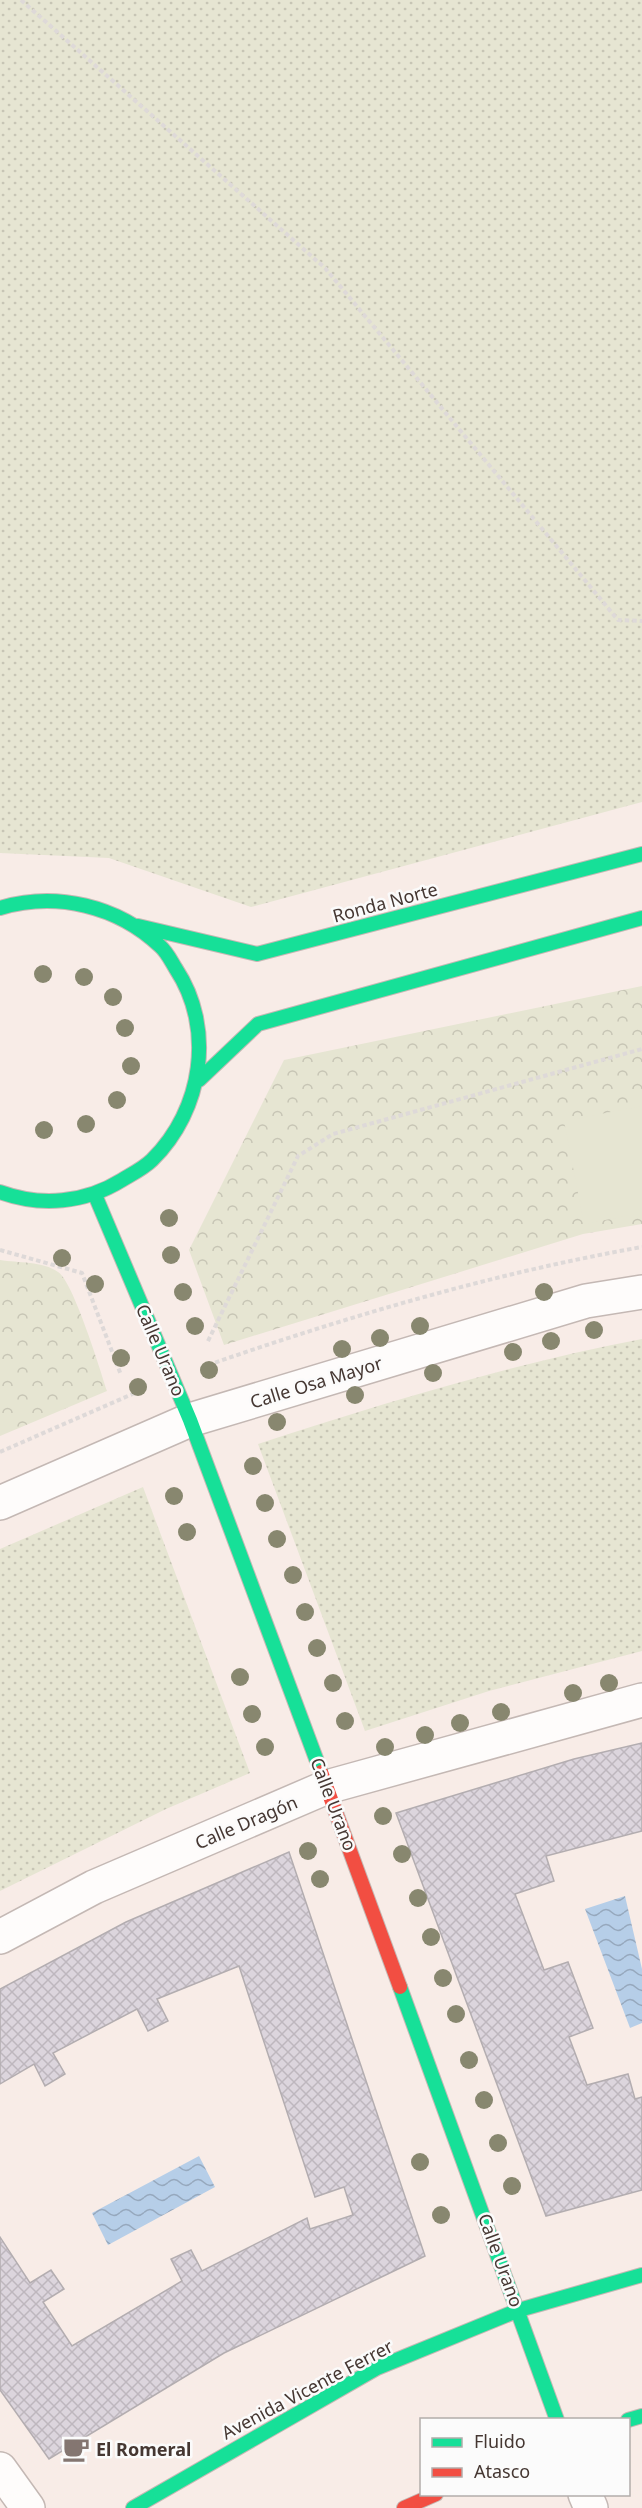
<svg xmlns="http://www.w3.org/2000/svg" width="642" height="2508" viewBox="0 0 642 2508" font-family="'Noto Sans',sans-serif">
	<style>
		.grass { fill: url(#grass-dots) }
		.park { fill: url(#park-crowns) }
		.garden { fill: #e6e5d2 }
		.water { fill: url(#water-waves) }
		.building { fill: url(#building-cross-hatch); stroke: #b3adb0; stroke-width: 1.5 }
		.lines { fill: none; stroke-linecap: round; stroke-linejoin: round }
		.street-casing { stroke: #c4b8b4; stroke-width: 36 }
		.fast-casing { stroke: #c4b8b4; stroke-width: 16 }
		.jam-casing { stroke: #c4b8b4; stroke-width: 16 }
		.path { stroke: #ded9d8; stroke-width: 4; stroke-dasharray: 4.5 3; stroke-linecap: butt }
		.street { stroke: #fefcfb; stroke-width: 33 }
		.fast { stroke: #16e098; stroke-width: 14 }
		.jam { stroke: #f24e42; stroke-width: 14 }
		.tree { fill: #88876f }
		.labels { text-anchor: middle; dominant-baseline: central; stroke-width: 5; stroke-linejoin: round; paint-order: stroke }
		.street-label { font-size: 18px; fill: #453732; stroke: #fbfbfb }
		.poi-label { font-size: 18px; font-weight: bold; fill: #453732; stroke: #fbfbfb; text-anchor: start }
	</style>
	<defs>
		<pattern id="grass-dots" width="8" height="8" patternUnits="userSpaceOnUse" patternTransform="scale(1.5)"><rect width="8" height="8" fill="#e6e5d2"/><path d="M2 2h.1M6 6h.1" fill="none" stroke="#c7c5b5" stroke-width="1.8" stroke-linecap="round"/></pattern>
		<pattern id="park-crowns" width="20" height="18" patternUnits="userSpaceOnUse" patternTransform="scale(1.5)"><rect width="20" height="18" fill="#e6e5d2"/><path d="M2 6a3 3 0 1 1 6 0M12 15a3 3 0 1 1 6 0" fill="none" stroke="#c7c5b5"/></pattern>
		<pattern id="water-waves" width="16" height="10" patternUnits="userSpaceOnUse" patternTransform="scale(1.5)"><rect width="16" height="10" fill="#b6cee8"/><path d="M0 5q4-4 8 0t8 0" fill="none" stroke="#96a8bd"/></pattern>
		<pattern id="building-cross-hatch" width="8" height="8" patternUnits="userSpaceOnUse" patternTransform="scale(1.5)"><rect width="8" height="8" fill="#dcd5dd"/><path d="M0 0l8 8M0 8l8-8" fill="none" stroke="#beb7be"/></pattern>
	</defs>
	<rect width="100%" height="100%" fill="#f8ece7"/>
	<path class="grass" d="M 0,0 L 642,0 L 642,802 L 251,907 L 109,858 L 0,853 Z
		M 642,1339 L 642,1651 L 489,1691 L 365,1731 L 258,1444 C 385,1403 511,1364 642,1339 Z
		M 143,1487 L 250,1773 L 166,1809 L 0,1891 L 0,1549 Z"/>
	<path class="park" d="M 642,986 L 642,1224 L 583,1234 L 224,1345 L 189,1250 L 284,1060 Z
		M 0,1260 C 18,1263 43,1261 58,1272 C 73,1281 100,1369 107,1391 L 0,1436 Z"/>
	<path class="garden" d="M 642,1106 L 642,1213 L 584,1224 L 564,1121 Z"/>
	<path class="water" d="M 625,1896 L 642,1969 L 642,2023 L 630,2028 L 585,1909 Z
		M 199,2156 L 215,2187 L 108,2245 L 92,2213 Z"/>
	<path class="building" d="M 642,1743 L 642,1831 L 546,1856 L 554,1881 L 515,1894 L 544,1970 L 568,1962 L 593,2028 L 569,2037 L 587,2085 L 628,2074 L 635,2099 L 642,2097 L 642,2190 L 546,2216 L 396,1813 L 574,1759 Z
		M 289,1852 L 425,2256 L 224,2353 L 49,2459 L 0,2390 L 0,2237 L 30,2283 L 51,2270 L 64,2289 L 43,2302 L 72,2346 L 182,2281 L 171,2259 L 191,2250 L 202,2271 L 307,2218 L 310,2229 L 353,2215 L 344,2187 L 315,2197 L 239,1966 L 157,1999 L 168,2021 L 148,2031 L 137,2009 L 53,2053 L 65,2074 L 45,2086 L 34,2064 L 0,2084 L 0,1989 L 126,1922 Z"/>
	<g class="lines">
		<defs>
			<path id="street" d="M 0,1503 L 190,1420 L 586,1301 L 642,1292
				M 0,1937 L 94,1887 L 327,1787 L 642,1700
				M 0,2469 L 28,2508
				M 585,2494 L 591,2508"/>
			<path id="fast" d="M 0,908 C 56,891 118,906 160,946 C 167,952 171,961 176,969 C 215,1028 203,1110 152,1160 C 144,1168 132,1174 122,1180 C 85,1203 41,1207 0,1192
				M 138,926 L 257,954 L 642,854
				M 199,1080 L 258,1024 L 642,918
				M 95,1195 L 190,1420 L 321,1772
				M 400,1987 L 557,2420
				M 628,2420 L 642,2416
				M 133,2508 L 377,2368 L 519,2310 L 642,2275"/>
			<path id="jam" d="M 321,1772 L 400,1987
				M 404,2508 L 436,2494"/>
		</defs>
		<use href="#street" class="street-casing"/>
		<use href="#fast" class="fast-casing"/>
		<use href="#jam" class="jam-casing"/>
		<path class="path" d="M 21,0 L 325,268 L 618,620 L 642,621
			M 0,1250 L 82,1273 L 121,1375
			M 208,1341 L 298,1156 L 333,1134 L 642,1049
			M 208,1365 C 349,1316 495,1273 642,1247
			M 0,1452 L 137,1392"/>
		<use href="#street" class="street"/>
		<use href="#fast" class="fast"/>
		<use href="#jam" class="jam"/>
	</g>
	<g class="tree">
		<circle cx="43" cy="974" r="9"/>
		<circle cx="84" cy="977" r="9"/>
		<circle cx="113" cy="997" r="9"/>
		<circle cx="125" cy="1028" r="9"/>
		<circle cx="131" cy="1066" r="9"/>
		<circle cx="117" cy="1100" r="9"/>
		<circle cx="86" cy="1124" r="9"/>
		<circle cx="44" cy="1130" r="9"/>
		<circle cx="169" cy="1218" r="9"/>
		<circle cx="171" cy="1255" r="9"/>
		<circle cx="62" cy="1258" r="9"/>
		<circle cx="95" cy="1284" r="9"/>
		<circle cx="183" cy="1292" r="9"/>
		<circle cx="544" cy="1292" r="9"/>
		<circle cx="195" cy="1326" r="9"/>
		<circle cx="420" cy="1326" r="9"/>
		<circle cx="594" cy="1330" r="9"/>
		<circle cx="380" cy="1338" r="9"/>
		<circle cx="551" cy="1341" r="9"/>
		<circle cx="342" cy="1349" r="9"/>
		<circle cx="513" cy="1352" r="9"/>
		<circle cx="121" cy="1358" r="9"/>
		<circle cx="209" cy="1370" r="9"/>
		<circle cx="433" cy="1373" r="9"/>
		<circle cx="138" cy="1387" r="9"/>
		<circle cx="355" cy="1395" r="9"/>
		<circle cx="277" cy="1422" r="9"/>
		<circle cx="253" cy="1466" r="9"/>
		<circle cx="174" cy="1496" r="9"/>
		<circle cx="265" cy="1503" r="9"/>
		<circle cx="187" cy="1532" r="9"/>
		<circle cx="277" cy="1539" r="9"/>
		<circle cx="293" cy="1575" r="9"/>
		<circle cx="305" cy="1612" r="9"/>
		<circle cx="317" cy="1648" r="9"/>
		<circle cx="240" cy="1677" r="9"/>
		<circle cx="333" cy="1683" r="9"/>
		<circle cx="609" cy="1683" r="9"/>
		<circle cx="573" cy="1693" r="9"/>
		<circle cx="501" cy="1712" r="9"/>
		<circle cx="252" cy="1714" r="9"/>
		<circle cx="345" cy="1721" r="9"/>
		<circle cx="460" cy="1723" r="9"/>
		<circle cx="425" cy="1735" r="9"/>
		<circle cx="265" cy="1747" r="9"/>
		<circle cx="385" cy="1747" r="9"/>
		<circle cx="383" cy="1816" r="9"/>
		<circle cx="308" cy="1851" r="9"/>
		<circle cx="402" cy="1854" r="9"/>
		<circle cx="320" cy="1879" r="9"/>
		<circle cx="418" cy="1898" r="9"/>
		<circle cx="431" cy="1937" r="9"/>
		<circle cx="443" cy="1978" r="9"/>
		<circle cx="456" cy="2014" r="9"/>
		<circle cx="469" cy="2060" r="9"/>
		<circle cx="484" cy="2100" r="9"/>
		<circle cx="498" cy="2143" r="9"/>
		<circle cx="420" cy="2162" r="9"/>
		<circle cx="512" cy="2186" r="9"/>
		<circle cx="441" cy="2215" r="9"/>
	</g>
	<defs>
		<symbol id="cafe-bare" viewBox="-9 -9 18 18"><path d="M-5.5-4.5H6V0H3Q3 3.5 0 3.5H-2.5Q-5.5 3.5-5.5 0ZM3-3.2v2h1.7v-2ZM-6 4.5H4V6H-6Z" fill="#847671" stroke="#fbfbfb" stroke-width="2.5" paint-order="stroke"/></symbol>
	</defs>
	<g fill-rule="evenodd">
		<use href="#cafe-bare" x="57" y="2430" width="38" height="38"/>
	</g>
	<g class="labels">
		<g class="street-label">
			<text transform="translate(385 902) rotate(-15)">Ronda Norte</text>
			<text transform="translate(161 1350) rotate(67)">Calle Urano</text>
			<text transform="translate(316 1382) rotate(-17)">Calle Osa Mayor</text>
			<text transform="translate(334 1804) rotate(69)">Calle Urano</text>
			<text transform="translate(246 1822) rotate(-23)">Calle Dragón</text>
			<text transform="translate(501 2260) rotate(70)">Calle Urano</text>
			<text transform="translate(307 2389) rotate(-28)">Avenida Vicente Ferrer</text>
		</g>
		<g class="poi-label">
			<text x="96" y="2449">El Romeral</text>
		</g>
	</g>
	<rect x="420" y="2418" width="210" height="78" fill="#fbfbfb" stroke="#b2adab" stroke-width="1.5"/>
	<rect x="432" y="2438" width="30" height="9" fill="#16e098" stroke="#b2adab" stroke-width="1.5"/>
	<text x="474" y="2448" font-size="18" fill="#453732">Fluido</text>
	<rect x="432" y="2468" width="30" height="9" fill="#f24e42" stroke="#b2adab" stroke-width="1.5"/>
	<text x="474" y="2478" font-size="18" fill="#453732">Atasco</text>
</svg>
